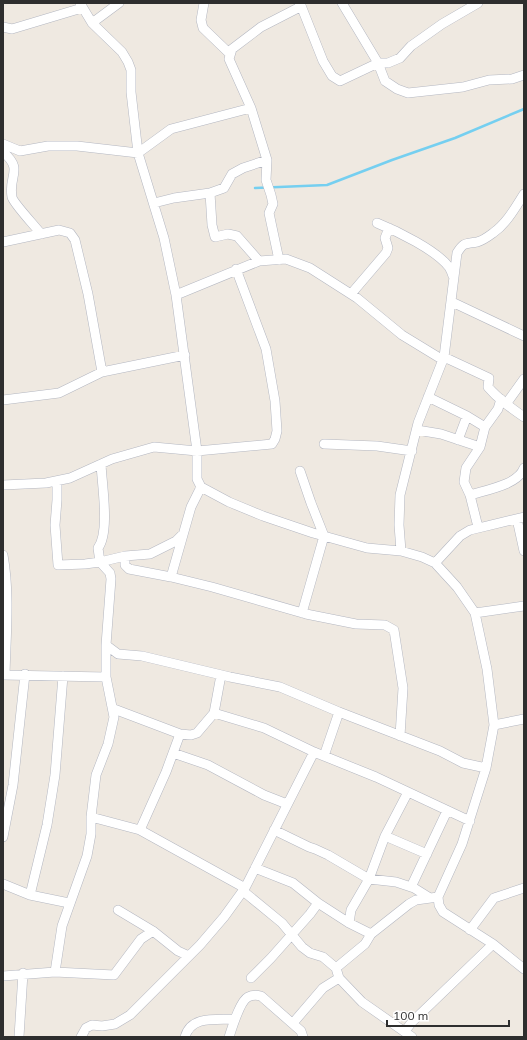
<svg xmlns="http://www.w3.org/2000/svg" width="527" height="1040" viewBox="0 0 527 1040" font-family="Mulish,sans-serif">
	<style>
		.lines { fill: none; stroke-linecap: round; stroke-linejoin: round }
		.stream { stroke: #75cff0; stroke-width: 2.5 }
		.minor-casing { stroke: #b4b7c1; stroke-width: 10 }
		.minor { stroke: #fff; stroke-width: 9 }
	</style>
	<rect width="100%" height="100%" fill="#efe9e1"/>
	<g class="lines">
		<path class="stream" d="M 255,188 L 327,185 L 392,160 L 455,138 L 524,109"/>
		<defs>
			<path id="minor" d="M 80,3 L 92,23 L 122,52 L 128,62 L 131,70 L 131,92 L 138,153 L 164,238 L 176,295 L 197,451 L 197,479 L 201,487 L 229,502 L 263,516 L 313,533 L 367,548 L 401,551 L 422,557 L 435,563 L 457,587 L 475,613 L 487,669 L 494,725 L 486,768 L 462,844 L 438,897 L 439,905 L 443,912 L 493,944 L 524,969
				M 204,3 L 201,20 L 203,28 L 230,54
				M 300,3 L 323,61 L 332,76 L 340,81 L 378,63 L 388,63 L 400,58 L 411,46 L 442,24 L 478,3
				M 342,3 L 378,63 L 385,81 L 397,89 L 408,93 L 463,87 L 489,80 L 512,79 L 524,75
				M 92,23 L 119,3
				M 3,27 L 12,29 L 82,8
				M 3,144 L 20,151 L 48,146 L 77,146 L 138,153 L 171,129 L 251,108
				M 3,152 C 24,170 8,175 12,197 C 13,203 36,227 41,234
				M 210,193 L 212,225 L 215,237 L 228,234 L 237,236 L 259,261
				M 154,203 L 174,198 L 210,193 L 224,188 L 232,174 L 243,168 L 267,160
				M 377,223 C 397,231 436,250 449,267 C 451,270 452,273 453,276
				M 3,242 L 59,230 L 70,233 L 75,240 L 88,294 L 102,372
				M 279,260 L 269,213 L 273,204 L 271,195 L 266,180 L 267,160 L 251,108 L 229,59 L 232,49 L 261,27 L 298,8 L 300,5
				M 351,294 L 386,253 L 388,248 L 385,238 L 389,228
				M 176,295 L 259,261 L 286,259 L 310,268 L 357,298 L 402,335 L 443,360
				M 452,302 L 524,336
				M 444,357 L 489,378 L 488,387 C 498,399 511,408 524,417
				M 428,397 L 467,416 L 485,427
				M 3,400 L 59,393 L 102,372 L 185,355
				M 506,404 L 524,379
				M 417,430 L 441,434 L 480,447
				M 458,440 L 467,416
				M 324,444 L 377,446 L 412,451
				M 300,471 L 311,503 L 324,536 L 302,613
				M 57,481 L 57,500 L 55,525 L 58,565 L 85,564 L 100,562 L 125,556 L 150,554 L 176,541 L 183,534
				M 3,485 L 46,483 L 70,478 L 112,459 L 154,447 L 197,451 L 272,444 L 275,439 L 277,431 L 275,401 L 266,349 L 236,269
				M 470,495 C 486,490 518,485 524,468
				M 517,519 L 524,551
				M 478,527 L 470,495 L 464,482 L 466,468 L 480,447 L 485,427 L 498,409 L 501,399
				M 401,551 L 399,525 L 400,495 L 418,423 L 444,357 L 457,253 C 464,242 465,244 477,242 C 482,241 489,236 493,233 C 507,223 515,208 524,194
				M 3,555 C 10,594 6,635 5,675
				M 125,556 L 125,565 L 129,569 L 171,577 L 212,587 L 306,614 L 356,624 L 385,625 L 394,630 L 403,688 L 400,736
				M 435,563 L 460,536 L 470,530 L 524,517
				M 171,577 L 191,507 L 201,487
				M 475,613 L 524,606
				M 106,645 L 118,654 L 142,656 L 230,677 L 280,687 L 339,712 L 440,751 L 463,763 L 486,768
				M 3,675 L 106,677
				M 114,709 L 180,734 L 191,735 L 197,733 L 214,713 L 221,675
				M 214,713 L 264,728 L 314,752 L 376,777 L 470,821
				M 494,725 L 524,719
				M 173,753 L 208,765 L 264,795 L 287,804
				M 324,756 L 339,712
				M 91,817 L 140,830 L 245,888
				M 140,830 L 166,772 L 180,734
				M 274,830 L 309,847 L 315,849 L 328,855 L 369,879 L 396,882 L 414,888 L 430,898
				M 385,836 L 427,854
				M 3,837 L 13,785 L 25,674
				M 255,868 L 293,883 L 318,903 L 349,923 L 371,934
				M 3,884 L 30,895 L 69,903
				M 411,887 L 447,811
				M 243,891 L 282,923 L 302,947 L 310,953 L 323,957 L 336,968
				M 30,895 L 47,825 L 55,775 L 63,676
				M 118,910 L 153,931 L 178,951 L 189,956
				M 349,923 L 351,910 L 369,879 L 385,836 L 408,792
				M 470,930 L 494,898 L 524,888
				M 55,972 L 62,926 L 87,856 L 91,834 L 91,817 L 96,775 L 108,744 L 114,717 L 106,677 L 106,645 L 111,579 L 110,573 L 100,562 L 98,548 C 110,532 102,485 101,464
				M 3,976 L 55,972 L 114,975 L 141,939 L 153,931
				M 251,978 L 271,958 L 310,914 L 318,903
				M 339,978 L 362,1002 L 412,1037
				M 293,1023 L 323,988 L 339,978 L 336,968 L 365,944 L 371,934 L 409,904 L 416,900 L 438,897
				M 405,1031 L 412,1022 L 493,944
				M 19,1037 L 23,973
				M 81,1037 L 86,1028 L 92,1025 L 102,1026 L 115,1024 L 130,1015 L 200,945 L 224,917 L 245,888 L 314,752
				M 185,1037 C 191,1015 217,1020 235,1019
				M 229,1037 C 232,1028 240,1001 248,997 C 252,995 257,995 261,996 L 301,1031 L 303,1037"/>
		</defs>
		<use href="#minor" class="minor-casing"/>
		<use href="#minor" class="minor"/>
	</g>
	<rect width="527" height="1040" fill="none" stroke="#2e2e2e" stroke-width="8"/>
	<path d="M387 1020v6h122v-6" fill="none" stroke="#2e2e2e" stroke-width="2"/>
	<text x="393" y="1020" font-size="12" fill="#2e2e2e" stroke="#ffffff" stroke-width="3" paint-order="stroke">100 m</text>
</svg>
